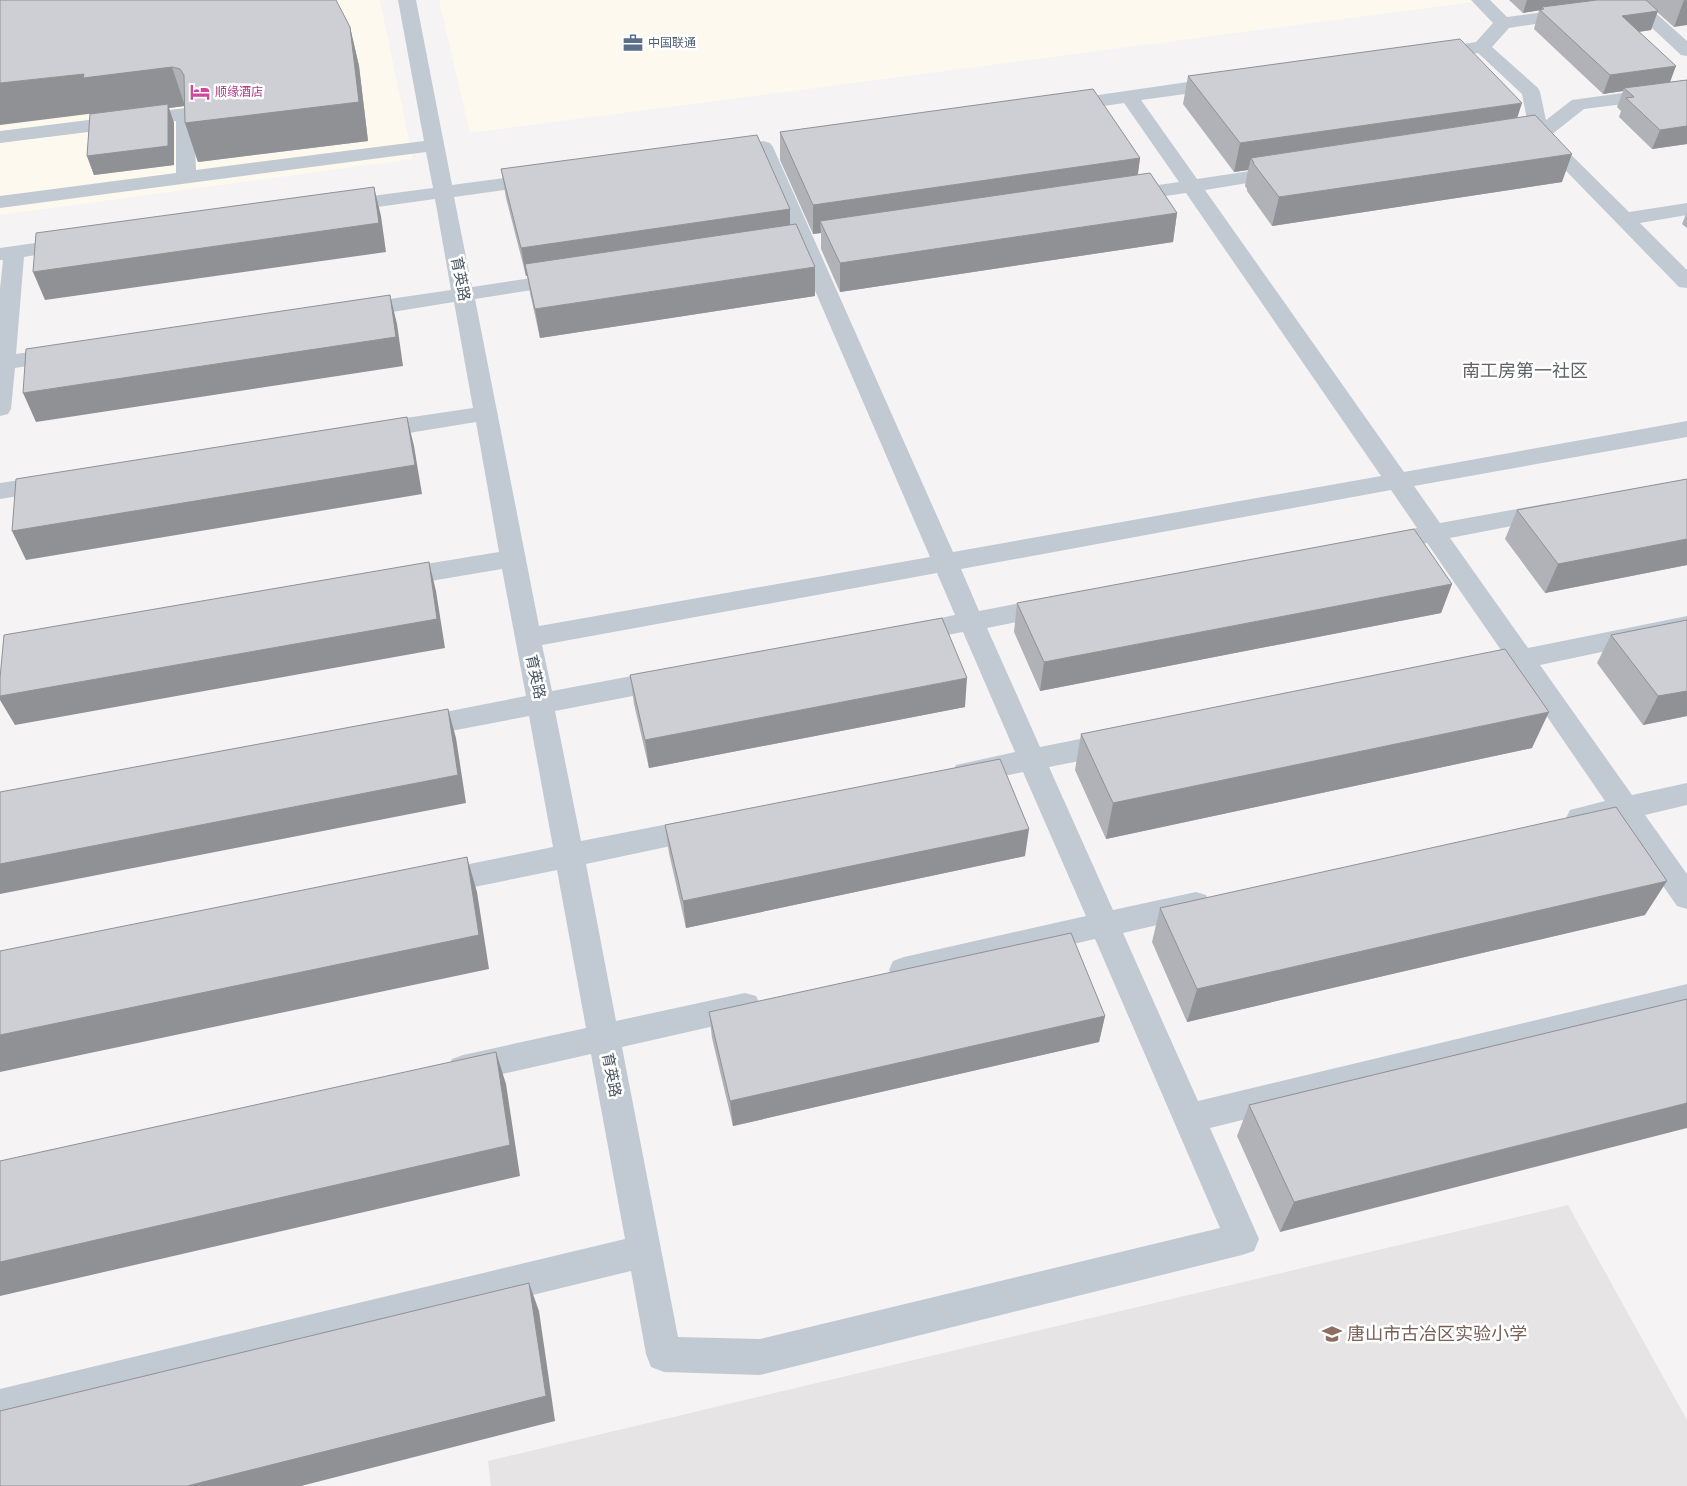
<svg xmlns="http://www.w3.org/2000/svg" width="1687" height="1486" viewBox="0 0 1687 1486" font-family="'Sofia Sans Condensed','Noto Sans SC',sans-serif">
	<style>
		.commercial { fill: #fdf9ef }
		.education { fill: #e6e4e5 }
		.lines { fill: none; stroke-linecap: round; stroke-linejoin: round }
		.minor { fill: #c1cad2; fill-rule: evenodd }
		.wall { fill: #b0b2b7 }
		.shaded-wall { fill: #909195 }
		.building { fill: #cdcfd5; stroke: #909195 }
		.labels { text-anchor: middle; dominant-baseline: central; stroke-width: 5; stroke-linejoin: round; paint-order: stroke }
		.far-service-label { font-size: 12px; fill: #4e5e75; stroke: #fff; text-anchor: start }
		.far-hotel-label { font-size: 12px; fill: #b23c85; stroke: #fff; text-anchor: start }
		.street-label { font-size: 15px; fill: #4a5661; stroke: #fff }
		.quarter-label { font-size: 18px; fill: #5f6368; stroke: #fff }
		.near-education-label { font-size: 18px; fill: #785e54; stroke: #fff; text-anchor: start }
	</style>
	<rect width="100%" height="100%" fill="#f5f3f3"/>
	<path class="commercial" d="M 202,0 L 380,0 L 413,159 L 0,215 L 0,24 Z
		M 439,0 L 1472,0 L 1474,2 L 470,133 Z"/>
	<path class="education" d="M 1568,1205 L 1687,1420 L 1687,1486 L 491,1486 L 488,1461 Z"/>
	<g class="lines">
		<path class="minor" d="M 398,0 L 416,0 L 452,185 L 541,173 L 548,175 L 551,179 L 548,183 L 541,185 L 454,197 L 472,287 L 565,273 L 572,275 L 576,279 L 572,283 L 565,285 L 475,299 L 539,626 L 930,557 L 753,147 L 756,143 L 763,141 L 770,143 L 773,147 L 953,552 L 1381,476 L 1186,193 L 1124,202 L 1117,200 L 1114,196 L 1117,192 L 1124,190 L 1179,182 L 1124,103 L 1064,112 L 1057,110 L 1055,106 L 1057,102 L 1064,100 L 1222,77 L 1229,79 L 1231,83 L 1229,87 L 1222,89 L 1141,100 L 1197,179 L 1284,166 L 1291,168 L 1294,172 L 1291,176 L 1205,190 L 1404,472 L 1687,421 L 1687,437 L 1414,486 L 1440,523 L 1550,503 L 1559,505 L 1562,511 L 1559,517 L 1450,538 L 1528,648 L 1687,616 L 1687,634 L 1540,665 L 1632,795 L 1687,783 L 1687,805 L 1645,815 L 1687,874 L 1687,909 L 1677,906 L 1618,821 L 1580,829 L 1570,826 L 1566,818 L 1570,810 L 1605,801 L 1515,670 L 1478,678 L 1469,675 L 1465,668 L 1469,661 L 1503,653 L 1427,543 L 1381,552 L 1372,549 L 1369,543 L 1372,537 L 1417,528 L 1391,490 L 961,569 L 979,611 L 1052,597 L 1061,600 L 1065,606 L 1061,612 L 1052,615 L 987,628 L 1040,747 L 1115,732 L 1125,736 L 1129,743 L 1125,750 L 1115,754 L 1049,767 L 1113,910 L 1196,892 L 1206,895 L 1211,904 L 1206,913 L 1196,916 L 1123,933 L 1198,1101 L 1687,984 L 1687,1010 L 1210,1128 L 1259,1239 L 1254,1251 L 1242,1255 L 760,1375 L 664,1372 L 651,1367 L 646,1354 L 631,1271 L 0,1425 L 0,1389 L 625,1239 L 591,1054 L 463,1083 L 452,1079 L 447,1069 L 452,1059 L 463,1055 L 586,1028 L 557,870 L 435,895 L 425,892 L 420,883 L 425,874 L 435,871 L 553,847 L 529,716 L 414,738 L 404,735 L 400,728 L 404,721 L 414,718 L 526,696 L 502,569 L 395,587 L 386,584 L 382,578 L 386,572 L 395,569 L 499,552 L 476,422 L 372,439 L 364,436 L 360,431 L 364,426 L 372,423 L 473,408 L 454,302 L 355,318 L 347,316 L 344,311 L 347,306 L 355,304 L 451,290 L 435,199 L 341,212 L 334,210 L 331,206 L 334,202 L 341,200 L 433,188 L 426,152 L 0,208 L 0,196 L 176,173 L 176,121 L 0,143 L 0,131 L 185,108 L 192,110 L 194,114 L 196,170 L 424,141 ZM 937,573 L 955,615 L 901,626 L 897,633 L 901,640 L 910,642 L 963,632 L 1015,752 L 956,765 L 952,773 L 956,781 L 966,784 L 1023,772 L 1086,916 L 904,957 L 893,961 L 889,970 L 893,979 L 904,983 L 1095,939 L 1220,1228 L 760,1339 L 678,1337 L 622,1047 L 745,1019 L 756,1016 L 761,1006 L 756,996 L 745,993 L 616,1021 L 586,864 L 704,839 L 714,836 L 718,828 L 714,820 L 704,817 L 581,841 L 555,711 L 669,689 L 678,686 L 682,679 L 678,672 L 669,669 L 552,691 L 542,645 Z
			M 1471,0 L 1490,0 L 1507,17 L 1573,8 L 1579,9 L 1582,13 L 1579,17 L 1573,18 L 1509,28 L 1492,47 L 1538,88 L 1540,92 L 1546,120 L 1572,100 L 1687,84 L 1687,96 L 1584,109 L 1551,135 L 1629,212 L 1687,203 L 1687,215 L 1640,223 L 1687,270 L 1687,288 L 1679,287 L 1536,140 L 1512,144 L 1505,142 L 1502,138 L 1505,134 L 1529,130 L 1522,94 L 1478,53 L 1433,59 L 1427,58 L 1424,54 L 1427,50 L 1476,42 L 1493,23 Z
			M 1622,0 L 1641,0 L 1687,41 L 1687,56 L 1681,55 Z
			M 70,238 L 77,240 L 80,244 L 77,248 L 24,257 L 16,354 L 63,347 L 71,349 L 74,354 L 71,359 L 15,368 L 11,409 L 8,414 L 0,416 L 0,289 L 3,260 L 0,260 L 0,248 Z
			M 53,475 L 61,477 L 65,483 L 61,489 L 0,499 L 0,483 Z"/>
	</g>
	<path class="wall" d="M 0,0 L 350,27 L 359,66 L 368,141 L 198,162 L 185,123 L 184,106 L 169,108 L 174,123 L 174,165 L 94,175 L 87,156 L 90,114 Z
		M 1509,0 L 1687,0 L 1674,27 L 1657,12 L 1651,30 L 1639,32 L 1670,82 L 1687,80 L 1687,144 L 1652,149 L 1619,117 L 1621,111 L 1617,107 L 1623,91 L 1603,94 L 1534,29 L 1539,10 L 1523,13 Z
		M 1188,76 L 1517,118 L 1562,182 L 1272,226 L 1247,191 L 1247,189 L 1245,186 L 1248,170 L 1234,172 L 1183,104 Z
		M 780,132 L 1140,158 L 1138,174 L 1177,213 L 1173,242 L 840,292 L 821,249 L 821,233 L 813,234 L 780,160 Z
		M 501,169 L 790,225 L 815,296 L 540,338 L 530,293 L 527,276 L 526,276 L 506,198 Z
		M 1687,212 L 1687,228 L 1682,224 Z
		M 1687,479 L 1687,565 L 1545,593 L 1505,539 L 1517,510 Z
		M 1452,584 L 1441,613 L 1040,691 L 1014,632 L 1017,603 Z
		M 1687,620 L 1687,716 L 1643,725 L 1597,663 L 1611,635 Z
		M 630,675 L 965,707 L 649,768 L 634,704 Z
		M 1081,734 L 1532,748 L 1106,839 L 1075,770 Z
		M 665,825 L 1025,856 L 686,928 L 669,853 Z
		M 1160,908 L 1645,915 L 1187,1022 L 1152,942 Z
		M 1687,999 L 1280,1232 L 1237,1136 L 1249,1105 Z
		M 709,1012 L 1105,1016 L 1099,1042 L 733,1126 L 712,1038 Z"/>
	<path class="shaded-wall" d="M 1527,0 L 1609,0 L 1542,7 L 1542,10 L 1523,13 Z
		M 1684,0 L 1687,0 L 1687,25 L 1674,27 Z
		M 1658,11 L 1651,30 L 1615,35 L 1622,16 Z
		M 350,27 L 359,66 L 368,141 L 198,162 L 185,123 Z
		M 1676,66 L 1669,85 L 1624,88 L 1623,91 L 1603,94 L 1610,75 Z
		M 172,67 L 185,106 L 169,108 L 174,123 L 174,165 L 94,175 L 87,156 L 96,113 L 0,125 L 0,83 L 84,74 Z
		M 1522,103 L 1513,131 L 1251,158 L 1248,170 L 1234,172 L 1240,143 Z
		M 1687,126 L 1687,144 L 1652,149 L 1660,130 Z
		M 1572,154 L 1562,182 L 1272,226 L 1279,197 Z
		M 1140,158 L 1136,186 L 820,221 L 821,233 L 813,234 L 813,205 Z
		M 374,187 L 381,216 L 386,252 L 45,300 L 33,272 Z
		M 790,209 L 790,238 L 525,264 L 527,276 L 526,276 L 521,248 Z
		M 1177,213 L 1173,242 L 840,292 L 840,263 Z
		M 815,267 L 815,296 L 540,338 L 535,309 Z
		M 390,295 L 397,324 L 403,366 L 36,422 L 23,393 Z
		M 407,417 L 414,446 L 422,494 L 26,560 L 12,531 Z
		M 1687,539 L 1687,565 L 1545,593 L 1558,564 Z
		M 429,562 L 436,591 L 445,648 L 15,725 L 0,700 L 0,696 Z
		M 1452,584 L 1441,613 L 1040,691 L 1044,662 Z
		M 967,678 L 965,707 L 649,768 L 645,740 Z
		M 1687,691 L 1687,716 L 1643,725 L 1658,696 Z
		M 448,709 L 456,738 L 466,803 L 0,894 L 0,864 Z
		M 1549,712 L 1532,748 L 1106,839 L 1113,803 Z
		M 1029,829 L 1025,856 L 686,928 L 683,901 Z
		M 467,857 L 477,892 L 489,969 L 0,1072 L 0,1035 Z
		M 1667,881 L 1645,915 L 1187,1022 L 1197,989 Z
		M 1105,1016 L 1099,1042 L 733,1126 L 730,1101 Z
		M 496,1052 L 506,1084 L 520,1176 L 0,1296 L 0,1262 Z
		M 1687,1103 L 1687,1128 L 1280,1232 L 1294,1202 Z
		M 529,1283 L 539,1311 L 555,1421 L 301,1486 L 187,1486 Z"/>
	<path class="building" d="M 0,0 L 336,0 L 350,27 L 359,102 L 185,123 L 184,75 L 180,69 L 172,67 L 83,78 L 84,74 L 0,83 Z
		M 1597,0 L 1646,0 L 1658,11 L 1622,16 L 1676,66 L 1610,75 L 1540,10 L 1544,9 L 1542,7 Z
		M 1460,39 L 1522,103 L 1240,143 L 1188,76 Z
		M 1687,80 L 1687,126 L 1660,130 L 1626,98 L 1634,97 L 1624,88 Z
		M 1093,89 L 1140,158 L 813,205 L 780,132 Z
		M 168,104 L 168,146 L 87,156 L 90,114 Z
		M 1535,115 L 1572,154 L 1279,197 L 1253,163 L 1254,163 L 1251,158 Z
		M 757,135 L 790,209 L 521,248 L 501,169 Z
		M 1150,173 L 1177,213 L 840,263 L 820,221 Z
		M 374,187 L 379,223 L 33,272 L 36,233 Z
		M 796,224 L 815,267 L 535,309 L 525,264 Z
		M 390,295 L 396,337 L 23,393 L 26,349 Z
		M 407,417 L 415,465 L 12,531 L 16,479 Z
		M 1687,479 L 1687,539 L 1558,564 L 1517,510 Z
		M 1414,529 L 1452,584 L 1044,662 L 1017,603 Z
		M 429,562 L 437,619 L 0,696 L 0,678 L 4,635 Z
		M 942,618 L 967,678 L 645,740 L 630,675 Z
		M 1687,620 L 1687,691 L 1658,696 L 1611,635 Z
		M 1505,649 L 1549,712 L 1113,803 L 1081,734 Z
		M 448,709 L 458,775 L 0,864 L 0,792 Z
		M 1000,759 L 1029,829 L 683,901 L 665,825 Z
		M 1616,807 L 1667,881 L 1197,989 L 1160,908 Z
		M 467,857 L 479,935 L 0,1035 L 0,951 Z
		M 1071,933 L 1105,1016 L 730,1101 L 709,1012 Z
		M 1687,999 L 1687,1103 L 1294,1202 L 1249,1105 Z
		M 496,1052 L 510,1145 L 0,1262 L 0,1161 Z
		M 529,1283 L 546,1396 L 187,1486 L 0,1486 L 0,1411 Z"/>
	<defs>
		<symbol id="office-bare" viewBox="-9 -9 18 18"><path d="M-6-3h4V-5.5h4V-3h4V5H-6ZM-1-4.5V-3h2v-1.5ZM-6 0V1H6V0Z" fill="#5c6f8a" stroke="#fff" stroke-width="2.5" paint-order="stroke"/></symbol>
		<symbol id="hotel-bare" viewBox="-9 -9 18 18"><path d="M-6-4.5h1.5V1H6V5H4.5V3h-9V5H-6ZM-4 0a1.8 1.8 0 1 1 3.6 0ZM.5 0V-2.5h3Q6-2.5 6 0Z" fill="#d1479c" stroke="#fff" stroke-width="2.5" paint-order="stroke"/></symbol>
		<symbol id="school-bare" viewBox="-9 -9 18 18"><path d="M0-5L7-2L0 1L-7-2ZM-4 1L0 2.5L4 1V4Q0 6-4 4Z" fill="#8d6e63" stroke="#fff" stroke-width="2.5" paint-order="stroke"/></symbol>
	</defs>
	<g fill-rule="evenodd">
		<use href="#office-bare" x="619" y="29" width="28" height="28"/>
		<use href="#hotel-bare" x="186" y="78" width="28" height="28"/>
		<use href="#school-bare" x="1318" y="1320" width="28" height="28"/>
	</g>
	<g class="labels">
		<g class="far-service-label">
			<text x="648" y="43">中国联通</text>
		</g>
		<g class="far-hotel-label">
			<text x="215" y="92">顺缘酒店</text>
		</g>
		<g class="street-label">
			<text transform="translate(460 279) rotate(79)">育英路</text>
			<text transform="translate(535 677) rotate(78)">育英路</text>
			<text transform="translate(611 1075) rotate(79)">育英路</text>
		</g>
		<g class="quarter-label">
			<text x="1525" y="371">南工房第一社区</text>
		</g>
		<g class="near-education-label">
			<text x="1347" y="1334">唐山市古冶区实验小学</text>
		</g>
	</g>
</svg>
